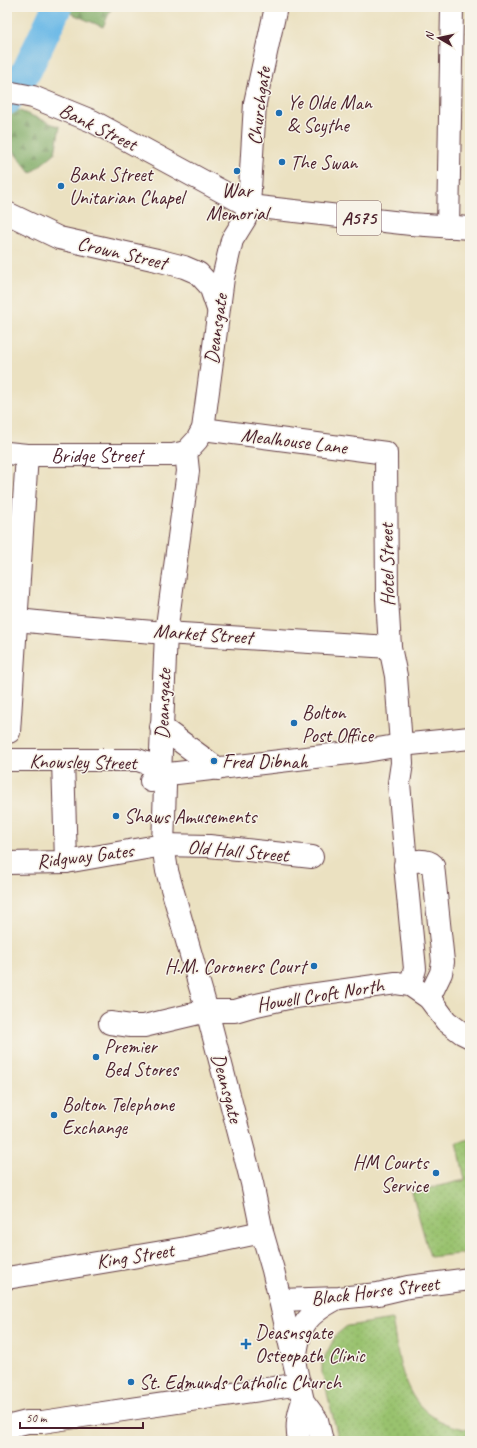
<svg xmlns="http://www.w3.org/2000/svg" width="477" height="1448" viewBox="0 0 477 1448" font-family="Caveat,sans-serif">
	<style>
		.grass { fill: url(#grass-dots); stroke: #72704c }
		.forest { fill: url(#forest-firs); stroke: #626446 }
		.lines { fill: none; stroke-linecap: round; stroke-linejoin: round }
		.river { stroke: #6dbae7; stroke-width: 30 }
		.minor-casing { stroke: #623c42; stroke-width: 24 }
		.major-casing { stroke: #623c42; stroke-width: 24 }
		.minor { stroke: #fff; stroke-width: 22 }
		.major { stroke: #fff; stroke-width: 22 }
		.poi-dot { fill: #1f6fb2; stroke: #f7f3e8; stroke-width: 1.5 }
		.labels { text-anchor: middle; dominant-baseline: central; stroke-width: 3; stroke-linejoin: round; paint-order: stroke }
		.shield { fill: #f7f3e8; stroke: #7e5f64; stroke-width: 1 }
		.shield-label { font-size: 19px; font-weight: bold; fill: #4a1f2b }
		.poi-label { font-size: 20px; fill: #4a1f2b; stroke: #f7f3e8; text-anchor: start }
		.street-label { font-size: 20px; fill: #4a1f2b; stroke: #f7f3e8 }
	</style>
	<defs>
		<pattern id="grass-dots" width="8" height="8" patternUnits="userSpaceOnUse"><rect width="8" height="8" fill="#99c26e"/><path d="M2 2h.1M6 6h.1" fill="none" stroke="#85a65f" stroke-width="1.8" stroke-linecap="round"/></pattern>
		<pattern id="forest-firs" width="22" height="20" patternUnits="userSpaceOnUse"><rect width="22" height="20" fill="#7aa861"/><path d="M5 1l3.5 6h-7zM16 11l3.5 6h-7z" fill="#668850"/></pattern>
	</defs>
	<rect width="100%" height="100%" fill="#f7f3e8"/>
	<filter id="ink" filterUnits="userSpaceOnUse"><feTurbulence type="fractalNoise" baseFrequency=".025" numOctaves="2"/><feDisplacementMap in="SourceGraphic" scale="8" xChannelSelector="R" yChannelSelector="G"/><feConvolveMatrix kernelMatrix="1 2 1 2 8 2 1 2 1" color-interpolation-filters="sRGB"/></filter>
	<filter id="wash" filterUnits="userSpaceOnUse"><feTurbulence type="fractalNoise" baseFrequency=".012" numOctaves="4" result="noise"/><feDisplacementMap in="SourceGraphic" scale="16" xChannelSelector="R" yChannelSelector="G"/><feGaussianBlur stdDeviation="0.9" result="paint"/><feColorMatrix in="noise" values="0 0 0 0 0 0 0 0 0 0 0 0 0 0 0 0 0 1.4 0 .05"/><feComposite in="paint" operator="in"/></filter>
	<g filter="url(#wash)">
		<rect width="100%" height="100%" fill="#ebe1c1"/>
		<path class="grass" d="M 470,1139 L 470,1253 L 430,1257 L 412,1192 L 465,1180 L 457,1142 Z
			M 392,1319 C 401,1374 405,1419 470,1430 L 470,1441 L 339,1441 L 322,1373 L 322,1362 L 336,1335 L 347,1326 Z"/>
		<path class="forest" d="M 56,7 L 112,7 L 103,27 Z
			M 15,109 L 60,127 L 55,153 L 31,173 L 12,150 L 7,153 L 7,111 Z
			M 7,312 L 11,312 L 7,349 Z"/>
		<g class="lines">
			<path class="river" d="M 7,100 L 27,70 L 57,7"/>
		</g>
	</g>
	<g filter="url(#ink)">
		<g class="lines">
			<defs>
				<g id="minor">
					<path d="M 7,213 L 59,238 L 157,260 L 184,267 L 198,273 L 210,286 L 218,309"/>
					<path d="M 448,227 L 452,7"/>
					<path d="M 203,429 L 386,453 L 387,598 L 390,647 L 396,676 L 401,745 L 402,763 L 399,783 L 406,863"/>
					<path d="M 186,452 L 197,440 L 203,429 L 223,278 L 232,240 L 245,219 L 249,206 L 255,103 L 276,7"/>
					<path id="s1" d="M 7,453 L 27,455 L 173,455 L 186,452"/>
					<path d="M 17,620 L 67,625 L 166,633 L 390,647"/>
					<path d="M 161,727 L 218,769"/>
					<path d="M 9,732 L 27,455"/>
					<path d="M 7,760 L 138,760 L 152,765 L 160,775 L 165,786 L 163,845 L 167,871 L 207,1011 L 252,1183 L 262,1232 L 273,1270 L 280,1300 L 339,1298 L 378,1294 L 408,1287 L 470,1279"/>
					<path d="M 63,760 L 66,862"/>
					<path d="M 160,775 L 166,633 L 188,471 L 186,452"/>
					<path d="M 151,781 L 160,775 L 366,751 L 401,745 L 470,738"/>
					<path d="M 7,863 L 66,862 L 163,845 L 209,846 L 312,857"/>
					<path d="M 410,985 L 415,969 L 405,865 C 410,860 427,859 433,865 L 443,962 L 441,973 L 429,998"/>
					<path d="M 110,1023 L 131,1026 L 144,1026 L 207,1011 L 235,1011 L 252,1006 L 288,998 L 396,983 L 410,985 L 429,998 L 446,1021 L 462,1033 L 470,1037"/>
					<path d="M 7,1278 L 186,1248 L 262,1232"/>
					<path d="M 295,1362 C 299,1326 304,1316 336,1299"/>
					<path d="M 7,1427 L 27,1422 L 42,1422 L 300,1384"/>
				</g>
				<path id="major" d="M 7,92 L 33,97 L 92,121 L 249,206 L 411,224 L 470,228
					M 280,1300 L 303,1401 C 298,1415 296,1426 299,1441
					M 303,1401 L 317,1420 L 322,1441"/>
			</defs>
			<use href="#minor" class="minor-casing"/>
			<use href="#major" class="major-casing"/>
			<use href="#minor" class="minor"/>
			<use href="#major" class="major"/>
		</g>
	</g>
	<g class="poi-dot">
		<circle cx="279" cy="113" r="4"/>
		<circle cx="282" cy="162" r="4"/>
		<circle cx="237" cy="171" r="4"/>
		<circle cx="61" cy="186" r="4"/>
		<circle cx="294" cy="723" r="4"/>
		<circle cx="214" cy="761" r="4"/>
		<circle cx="116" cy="816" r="4"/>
		<circle cx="314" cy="966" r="4"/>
		<circle cx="96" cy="1057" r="4"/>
		<circle cx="54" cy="1115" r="4"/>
		<circle cx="436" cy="1173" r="4"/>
		<path d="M244 1338h4v4h4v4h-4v4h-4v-4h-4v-4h4z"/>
		<circle cx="131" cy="1382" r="4"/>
	</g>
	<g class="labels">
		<rect class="shield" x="337" y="201" width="44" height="34" rx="3"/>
		<g class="shield-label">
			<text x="359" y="218">A575</text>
		</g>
		<g class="poi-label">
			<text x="287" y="102">Ye Olde Man<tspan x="287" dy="23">&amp; Scythe</tspan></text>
			<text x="290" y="162">The Swan</text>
			<text x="69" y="174">Bank Street<tspan x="69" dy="23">Unitarian Chapel</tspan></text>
			<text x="237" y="190" text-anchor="middle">War<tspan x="237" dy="23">Memorial</tspan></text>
			<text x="302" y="712">Bolton<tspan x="302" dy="23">Post Office</tspan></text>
			<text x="222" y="761">Fred Dibnah</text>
			<text x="124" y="816">Shaws Amusements</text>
			<text x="306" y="966" text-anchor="end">H.M. Coroners Court</text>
			<text x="104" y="1046">Premier<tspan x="104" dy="23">Bed Stores</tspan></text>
			<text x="62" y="1104">Bolton Telephone<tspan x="62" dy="23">Exchange</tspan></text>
			<text x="428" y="1162" text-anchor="end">HM Courts<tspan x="428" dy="23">Service</tspan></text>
			<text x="255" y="1332">Deasnsgate<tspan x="255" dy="23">Osteopath Clinic</tspan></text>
			<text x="139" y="1382">St. Edmunds Catholic Church</text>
		</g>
		<g class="street-label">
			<text transform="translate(259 106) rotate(-83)">Churchgate</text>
			<text transform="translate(98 127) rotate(26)">Bank Street</text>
			<text transform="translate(122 253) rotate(13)">Crown Street</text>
			<text transform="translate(216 329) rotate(-82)">Deansgate</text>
			<text transform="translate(294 441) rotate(7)">Mealhouse Lane</text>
			<text stroke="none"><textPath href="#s1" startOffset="90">Bridge Street</textPath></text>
			<text transform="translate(387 565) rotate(-91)">Hotel Street</text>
			<text transform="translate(203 634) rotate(4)">Market Street</text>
			<text transform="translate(163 704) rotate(-88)">Deansgate</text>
			<text transform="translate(83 762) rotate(1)">Knowsley Street</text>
			<text transform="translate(238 851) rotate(5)">Old Hall Street</text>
			<text transform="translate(85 856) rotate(-7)">Ridgway Gates</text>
			<text transform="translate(320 995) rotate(-9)">Howell Croft North</text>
			<text transform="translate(227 1088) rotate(75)">Deansgate</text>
			<text transform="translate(135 1256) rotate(-9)">King Street</text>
			<text transform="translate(375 1291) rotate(-7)">Black Horse Street</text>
		</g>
	</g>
	<rect width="477" height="1448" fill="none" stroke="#f7f3e8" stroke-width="24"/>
	<g transform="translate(439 38) rotate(279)" stroke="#f7f3e8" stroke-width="3" paint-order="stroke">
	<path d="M0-3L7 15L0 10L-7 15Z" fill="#4a1f2b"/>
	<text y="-6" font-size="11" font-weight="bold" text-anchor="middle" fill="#4a1f2b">N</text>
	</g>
	<path d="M20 1422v6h123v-6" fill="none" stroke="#4a1f2b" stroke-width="2"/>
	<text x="26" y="1422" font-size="12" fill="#4a1f2b" stroke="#f7f3e8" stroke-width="3" paint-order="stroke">50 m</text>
</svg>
